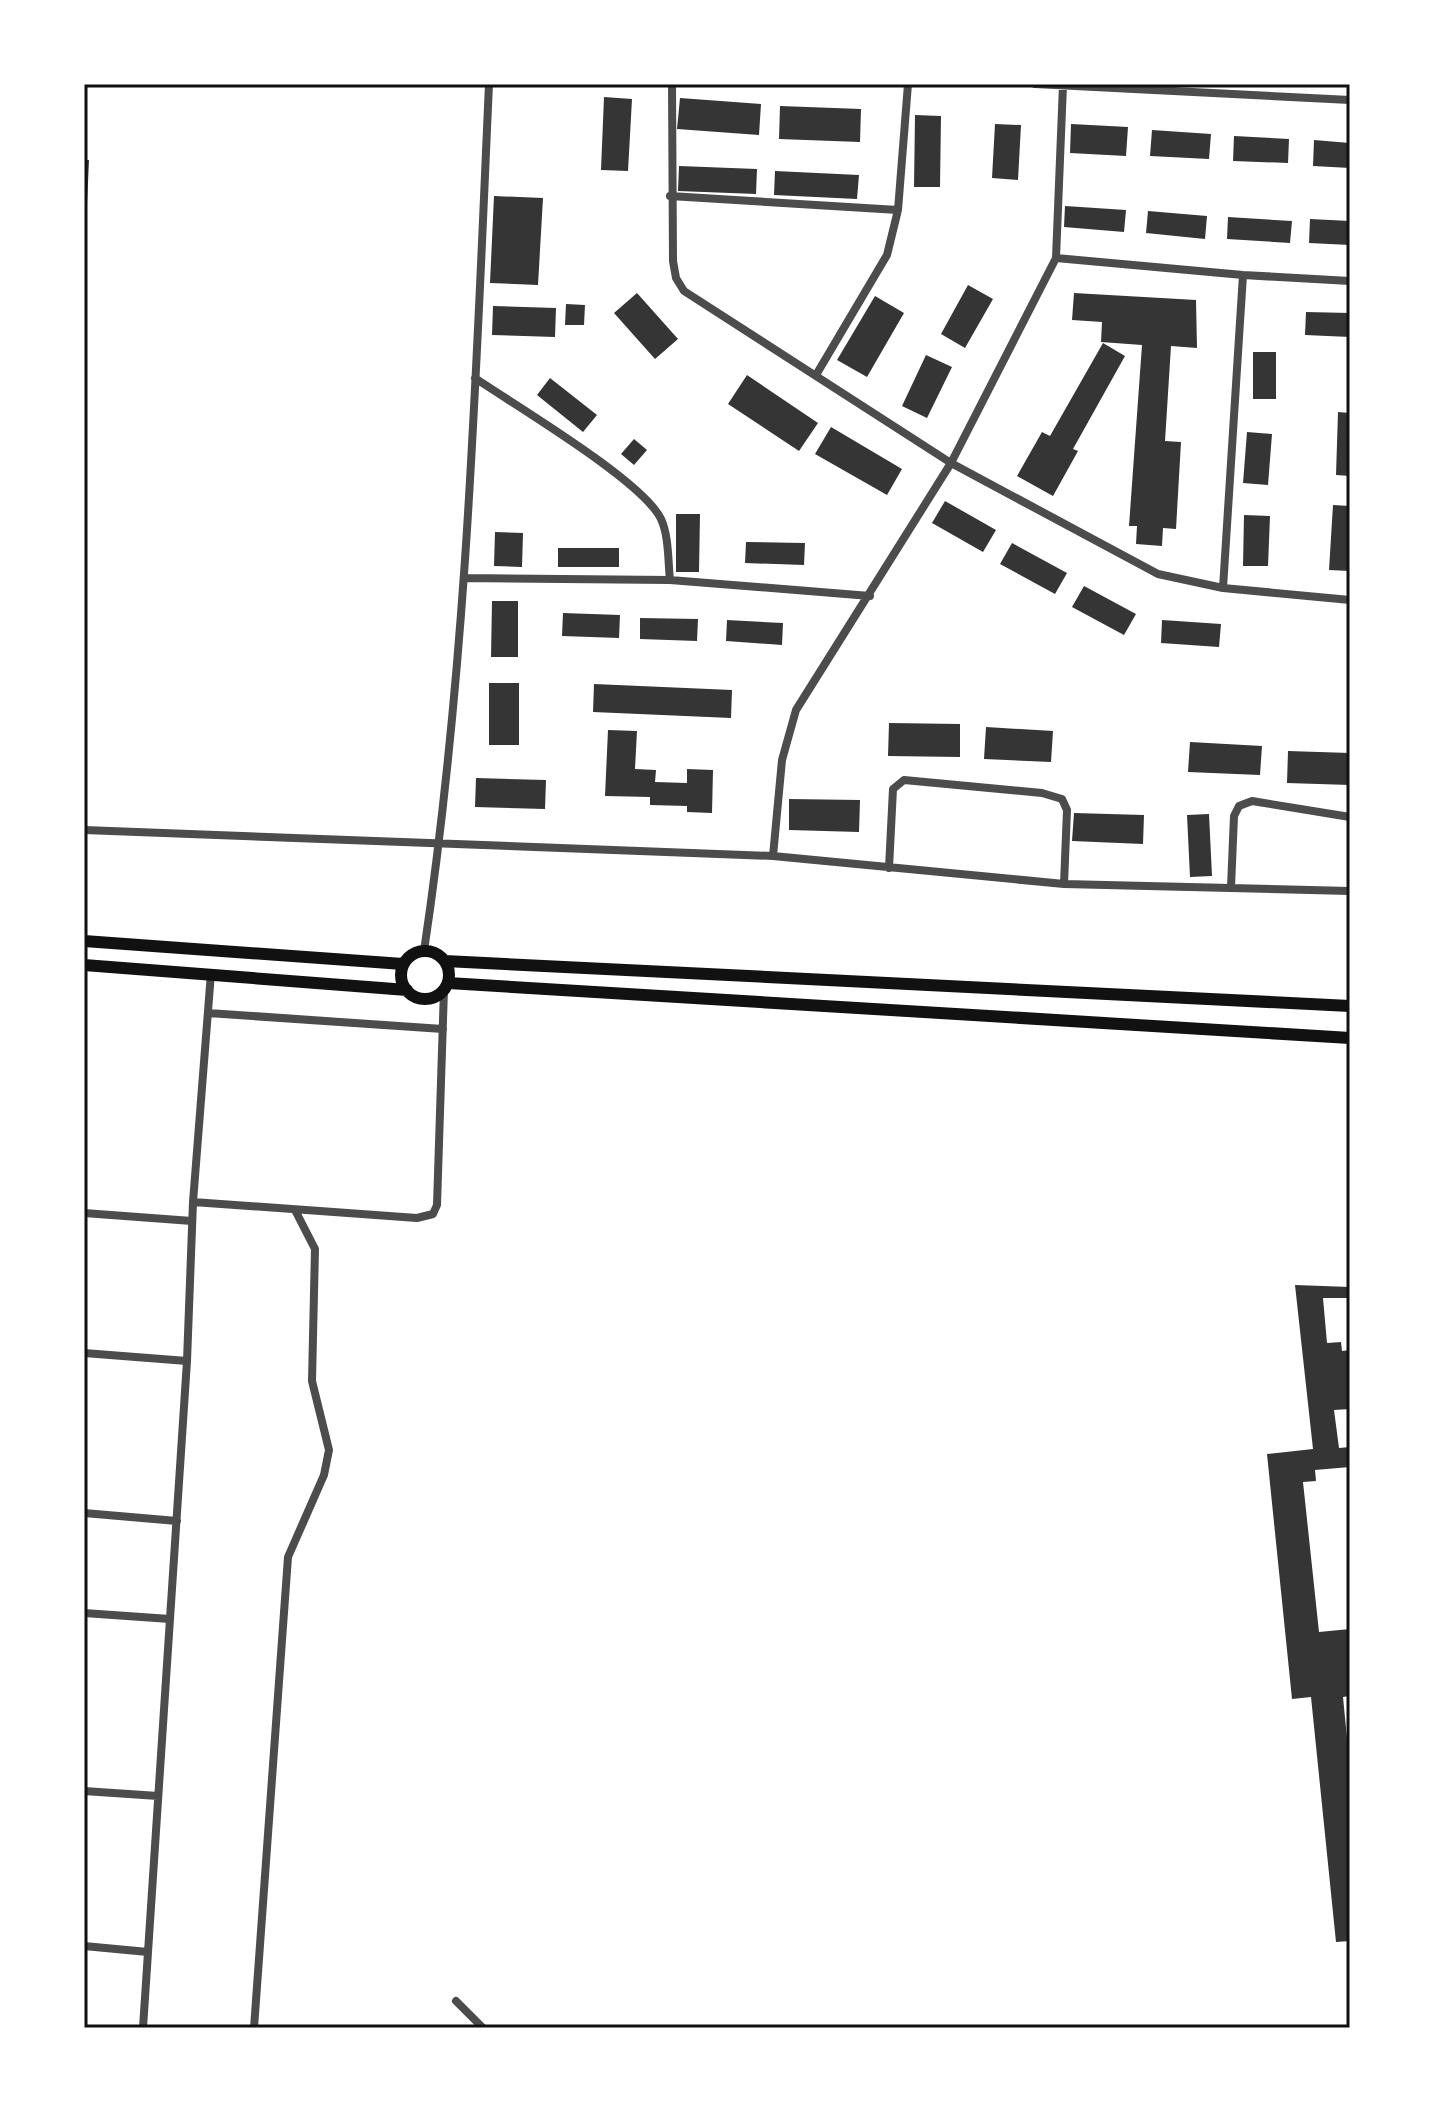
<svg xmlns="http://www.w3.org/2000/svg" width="1434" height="2112" viewBox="0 0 1434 2112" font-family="Cabin,sans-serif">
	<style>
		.building { fill: #353535 }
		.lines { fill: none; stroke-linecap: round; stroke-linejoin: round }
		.minor { stroke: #4c4c4c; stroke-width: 8 }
		.secondary { stroke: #111; stroke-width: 12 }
		.neatline { fill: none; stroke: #111; stroke-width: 3 }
	</style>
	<rect width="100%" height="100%" fill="#fff"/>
	<path class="building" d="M 604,97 L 632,99 L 628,171 L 601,170 Z
		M 680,98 L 761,104 L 759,135 L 677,129 Z
		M 780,106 L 861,109 L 860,142 L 779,139 Z
		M 915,115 L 941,116 L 940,187 L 914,187 Z
		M 995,124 L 1021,125 L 1018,180 L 992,178 Z
		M 1071,124 L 1128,127 L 1126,156 L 1070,153 Z
		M 1152,130 L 1211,134 L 1209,159 L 1150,156 Z
		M 1234,136 L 1289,139 L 1288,163 L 1233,161 Z
		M 1314,140 L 1350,143 L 1350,168 L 1313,166 Z
		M 84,160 L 89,160 L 87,205 L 84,205 Z
		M 679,166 L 757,169 L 756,194 L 678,191 Z
		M 775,171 L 859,175 L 857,199 L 774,195 Z
		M 494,196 L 543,198 L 538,285 L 490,283 Z
		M 1065,206 L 1126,210 L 1124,232 L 1064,227 Z
		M 1148,211 L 1207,216 L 1205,239 L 1146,233 Z
		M 1228,217 L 1292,221 L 1290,243 L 1227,239 Z
		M 1310,219 L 1350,221 L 1350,245 L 1309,243 Z
		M 968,285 L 993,299 L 965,348 L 941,334 Z
		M 637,293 L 678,339 L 655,359 L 614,313 Z
		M 1074,293 L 1196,300 L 1197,348 L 1171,346 L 1165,441 L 1181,442 L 1176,529 L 1163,528 L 1162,546 L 1136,544 L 1137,526 L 1129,526 L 1142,345 L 1101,342 L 1102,322 L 1072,320 Z
		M 875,296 L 904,313 L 867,377 L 837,360 Z
		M 566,304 L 585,305 L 584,325 L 565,325 Z
		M 493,306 L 556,308 L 555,337 L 492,335 Z
		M 1306,312 L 1350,313 L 1350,337 L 1305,335 Z
		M 1103,343 L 1125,356 L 1073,449 L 1078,451 L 1053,496 L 1017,476 L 1042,432 L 1050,436 Z
		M 1253,352 L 1276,352 L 1276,399 L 1253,399 Z
		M 926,355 L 952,367 L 927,418 L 902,406 Z
		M 747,375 L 818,423 L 799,451 L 728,404 Z
		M 550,378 L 597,415 L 583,432 L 537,395 Z
		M 1338,412 L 1350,413 L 1350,476 L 1336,475 Z
		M 831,427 L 902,469 L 887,495 L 815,454 Z
		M 1247,432 L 1272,434 L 1268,485 L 1243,483 Z
		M 634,439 L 647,450 L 634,465 L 621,454 Z
		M 945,501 L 996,530 L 983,552 L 932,523 Z
		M 1333,505 L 1350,506 L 1350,571 L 1329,570 Z
		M 676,514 L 700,514 L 699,572 L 676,572 Z
		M 1244,515 L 1270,516 L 1268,566 L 1243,566 Z
		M 495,532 L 523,533 L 522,567 L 494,566 Z
		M 746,542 L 805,543 L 804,565 L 745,563 Z
		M 1012,543 L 1067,573 L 1055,594 L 1000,564 Z
		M 558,548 L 619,548 L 619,567 L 558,567 Z
		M 1084,586 L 1136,614 L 1124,635 L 1072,607 Z
		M 492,601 L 518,601 L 518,657 L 491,657 Z
		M 563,613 L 620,615 L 619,638 L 562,636 Z
		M 640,618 L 698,619 L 697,641 L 640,639 Z
		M 727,620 L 783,623 L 782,645 L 726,641 Z
		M 1162,620 L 1221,624 L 1219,647 L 1161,643 Z
		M 489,683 L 519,683 L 519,745 L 489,745 Z
		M 594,684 L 732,690 L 731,718 L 593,712 Z
		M 889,723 L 960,724 L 960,757 L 888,756 Z
		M 986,727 L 1053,731 L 1051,762 L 984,759 Z
		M 608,730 L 637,731 L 635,769 L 656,770 L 655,782 L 687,783 L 687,769 L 713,770 L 712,813 L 687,812 L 687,806 L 650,805 L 650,797 L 605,796 Z
		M 1190,742 L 1262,746 L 1260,775 L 1188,772 Z
		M 1288,751 L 1350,753 L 1350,785 L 1287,783 Z
		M 476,778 L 546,780 L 545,809 L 475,807 Z
		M 789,799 L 860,800 L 859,832 L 789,830 Z
		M 1074,813 L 1144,815 L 1143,844 L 1072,841 Z
		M 1209,814 L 1212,876 L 1190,877 L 1187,815 Z
		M 1295,1285 L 1350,1287 L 1350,1298 L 1323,1298 L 1327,1343 L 1341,1342 L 1342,1351 L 1350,1350 L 1350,1409 L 1334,1410 L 1339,1448 L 1350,1447 L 1350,1467 L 1315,1470 L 1316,1481 L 1303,1482 L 1319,1632 L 1350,1629 L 1350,1696 L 1343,1697 L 1350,1769 L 1350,1941 L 1336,1942 L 1311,1697 L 1292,1699 L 1267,1454 L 1313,1449 Z"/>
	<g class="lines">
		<path class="minor" d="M 672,84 L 673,261 L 676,278 L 684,291 L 951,463 L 1158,574 L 1223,588 L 1350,600
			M 1035,84 L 1350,100
			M 670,196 L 898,210
			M 1056,258 L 1243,275 L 1350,281
			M 816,375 L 887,255 L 898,210 L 908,84
			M 475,378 C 516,406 643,481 661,519 C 669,536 668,562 670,580
			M 464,578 L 670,580 L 870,596
			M 1223,588 L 1243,275
			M 84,830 L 773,856 L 1064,884 L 1350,891
			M 773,856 L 782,760 L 796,710 L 951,463 L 1056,258 L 1063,85
			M 889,868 L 893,789 L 904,780 L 1042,793 L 1062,799 L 1067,810 L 1064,884
			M 1231,887 L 1234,816 L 1239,806 L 1252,801 L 1350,817
			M 424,951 C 467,664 476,373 489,84
			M 208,1013 L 443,1029
			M 193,1202 L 417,1218 L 433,1214 L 437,1205 L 444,989
			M 84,1213 L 192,1221
			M 84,1353 L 187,1361
			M 84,1513 L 177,1521
			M 84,1613 L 170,1619
			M 84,1791 L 158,1796
			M 84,1946 L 148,1952
			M 456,2001 L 483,2028
			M 143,2028 L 187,1361 L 193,1202 L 211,973
			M 254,2028 L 288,1557 L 324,1475 L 329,1450 L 312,1381 L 315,1249 L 295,1210"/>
		<path class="secondary" d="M 84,941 L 403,964
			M401 975a24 24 0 1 1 48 0a24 24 0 1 1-48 0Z
			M 445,961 L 1350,1006
			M 84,965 L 407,990
			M 448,983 L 1350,1038"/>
	</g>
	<rect width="1434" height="2112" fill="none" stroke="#ffffff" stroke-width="172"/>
	<rect x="86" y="86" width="1262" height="1940" class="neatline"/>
</svg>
